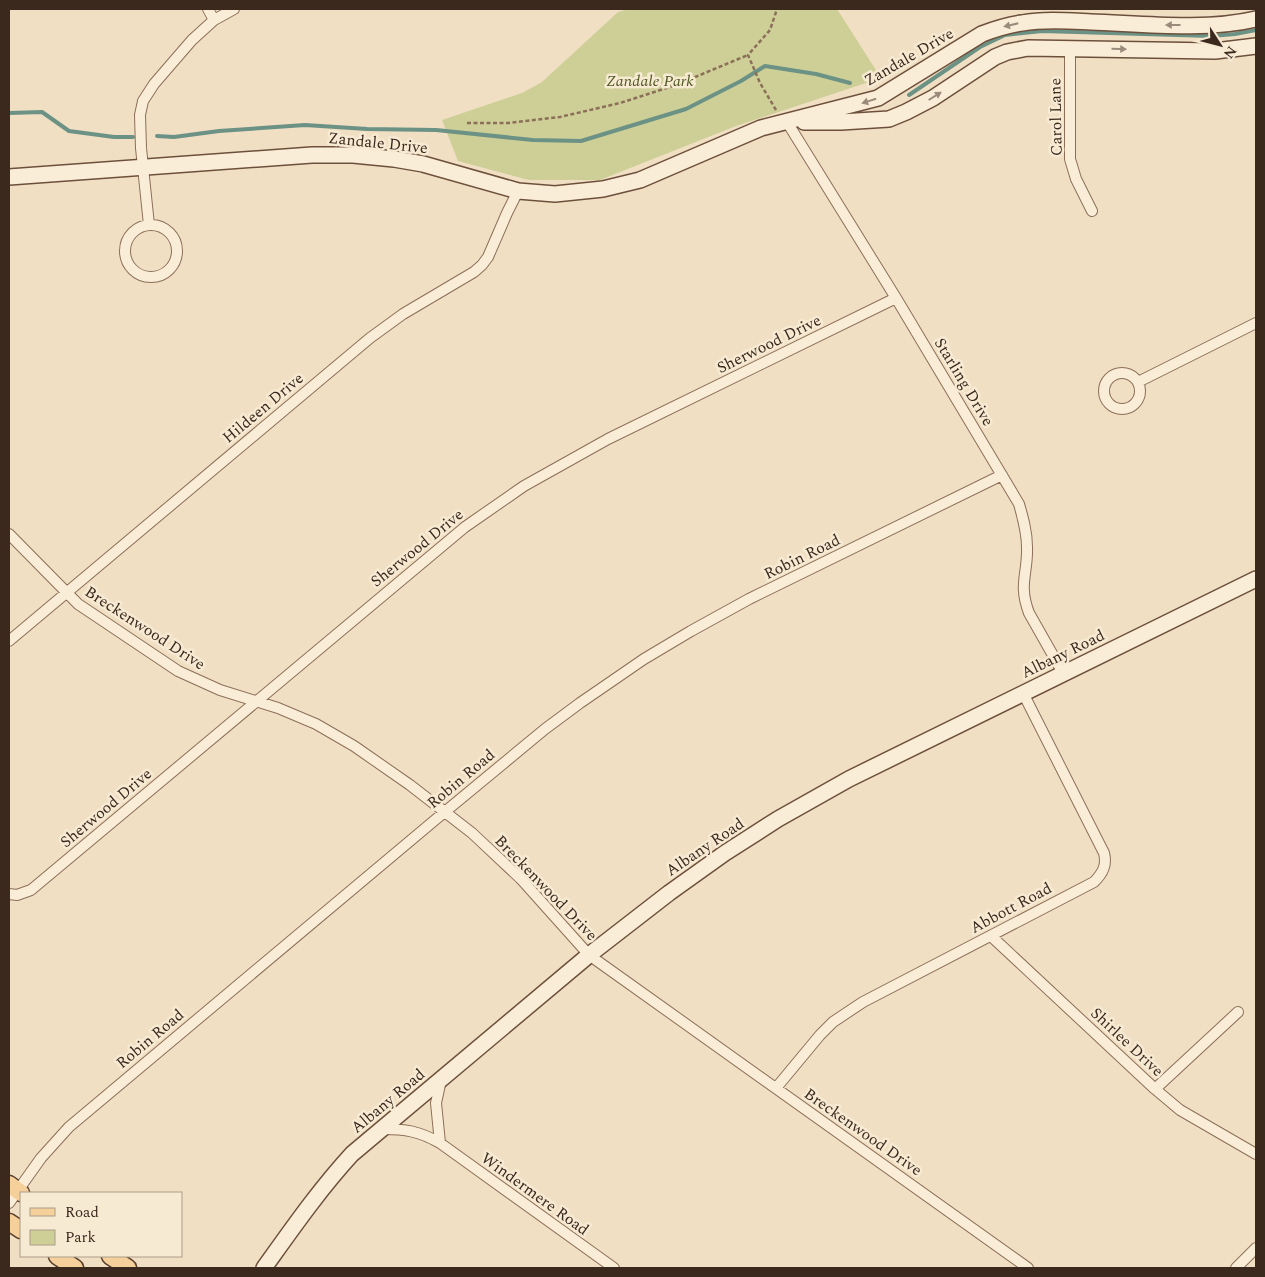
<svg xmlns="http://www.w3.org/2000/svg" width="1265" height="1277" viewBox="0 0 1265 1277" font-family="Spectral,serif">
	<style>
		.green { fill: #cecf97 }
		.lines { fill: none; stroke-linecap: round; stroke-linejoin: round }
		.stream { stroke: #6c9285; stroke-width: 4 }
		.street-casing { stroke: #8c6f59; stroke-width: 12 }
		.secondary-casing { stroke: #6d503c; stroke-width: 18 }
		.primary-casing { stroke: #593e2d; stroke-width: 19 }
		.path { stroke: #8c6f59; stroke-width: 2.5; stroke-dasharray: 4 2.5; stroke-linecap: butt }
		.street { stroke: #faedd7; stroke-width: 10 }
		.secondary { stroke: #faedd7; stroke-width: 15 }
		.primary { stroke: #f5d09a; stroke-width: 16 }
		.oneway { fill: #9a8b7a }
		.labels { text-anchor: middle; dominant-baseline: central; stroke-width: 5; stroke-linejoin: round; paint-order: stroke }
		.street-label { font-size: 16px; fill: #3b291e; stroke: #f7ead3 }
		.park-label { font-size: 16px; font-style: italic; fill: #505823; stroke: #f7ead3 }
	</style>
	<rect width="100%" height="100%" fill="#f0dfc3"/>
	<path class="green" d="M 629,9 L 837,9 L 881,78 L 736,126 L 600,180 L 529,180 L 458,161 L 442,120 L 522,93 L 542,82 L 618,12 Z"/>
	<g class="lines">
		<path class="stream" d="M 909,95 L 980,47 L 1005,35 L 1042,31 L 1211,36 L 1235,34 L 1256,30
			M 9,113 L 42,112 L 69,131 L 114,137 L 133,137
			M 157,136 L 174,137 L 219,131 L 305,125 L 367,129 L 436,130 L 533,140 L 581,141 L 686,109 L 741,81 L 765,66 L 816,74 L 850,83"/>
		<defs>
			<path id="street" d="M 208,9 L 214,20
				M 1070,48 L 1070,159 L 1076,179 L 1092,211
				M 787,122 L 896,298 L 1019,504 C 1023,518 1027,532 1027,547 C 1028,574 1018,584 1029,613 L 1063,673
				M125 251a26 26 0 1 1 52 0a26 26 0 1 1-52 0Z
				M 149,225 L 141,148 L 140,115 L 143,101 L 154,84 L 192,40 L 214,20 L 234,9
				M1104 391a18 18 0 1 1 36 0a18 18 0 1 1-36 0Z
				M 1138,382 L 1256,323
				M 9,534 L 78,604 L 178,671 L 220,690 L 278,708 L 316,724 L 354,746 L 410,785 L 472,833 L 521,879 L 589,955 L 1028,1268
				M 9,641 L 370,338 L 403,314 L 474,272 L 482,265 L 488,257 L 507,213 L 518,191
				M 9,894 L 17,895 L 31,890 L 465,527 L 524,486 L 608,439 L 896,298
				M 991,936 L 1155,1089 L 1180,1110 L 1256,1154
				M 776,1088 L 820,1035 L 833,1022 L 863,1002 L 1094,882 C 1103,873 1107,865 1104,853 L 1023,693
				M 1155,1089 L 1238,1012
				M 382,1129 C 405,1129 419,1131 440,1143 L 614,1268
				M 440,1143 L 436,1103 L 441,1080
				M 9,1203 L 41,1158 L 69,1127 L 435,820 L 545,729 L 580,703 L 644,659 L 691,631 L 749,599 L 1002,475
				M 1236,1268 L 1256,1248"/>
			<path id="secondary" d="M 804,122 L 841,122 L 889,119 L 906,112 L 933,98 L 995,57 L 1007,52 L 1028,48 L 1215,51 L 1256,46
				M 9,177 L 312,155 L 353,155 L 394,159 L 423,164 L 518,191 L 555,194 L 603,189 L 640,180 L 761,128 L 878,98 L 982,34 C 995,29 1008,25 1022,23 C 1045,19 1069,21 1091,22 C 1144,24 1205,31 1256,19
				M 264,1268 C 292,1229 319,1190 352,1154 L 589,955 L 669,893 L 725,853 L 778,819 L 849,779 L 1256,579"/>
			<path id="primary" d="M 9,1184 L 21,1193
				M 9,1222 L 21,1230
				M 57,1256 L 75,1268
				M 110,1256 L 128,1268"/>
		</defs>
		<use href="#street" class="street-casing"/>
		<use href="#secondary" class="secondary-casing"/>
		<use href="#primary" class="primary-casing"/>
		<path class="path" d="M 776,110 L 760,83 L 748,55 L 770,30 L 777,9
			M 467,123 L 508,123 L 560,117 L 620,103 L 676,85 L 748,55"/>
		<use href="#street" class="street"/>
		<use href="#secondary" class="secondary"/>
		<use href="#primary" class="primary"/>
	</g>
	<defs><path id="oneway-solid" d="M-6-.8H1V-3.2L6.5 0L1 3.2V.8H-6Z" transform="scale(1.25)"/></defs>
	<g class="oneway">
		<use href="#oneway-solid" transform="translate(1011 25) rotate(167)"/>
		<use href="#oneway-solid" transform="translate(1173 25) rotate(-180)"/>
		<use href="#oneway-solid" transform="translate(1119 49) rotate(1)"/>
		<use href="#oneway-solid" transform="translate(935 96) rotate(-32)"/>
		<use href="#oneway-solid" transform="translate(869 101) rotate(163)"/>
	</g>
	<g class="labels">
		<g class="street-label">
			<text transform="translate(909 57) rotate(-30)">Zandale Drive</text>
			<text transform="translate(1056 117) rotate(-91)">Carol Lane</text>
			<text transform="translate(378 143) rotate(6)">Zandale Drive</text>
			<text transform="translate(769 344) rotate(-26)">Sherwood Drive</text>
			<text transform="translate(964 382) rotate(59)">Starling Drive</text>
			<text transform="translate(263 408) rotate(-40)">Hildeen Drive</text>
			<text transform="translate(417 548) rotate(-39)">Sherwood Drive</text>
			<text transform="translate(802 557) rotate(-26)">Robin Road</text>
			<text transform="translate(145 628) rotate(33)">Breckenwood Drive</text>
			<text transform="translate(1063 654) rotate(-26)">Albany Road</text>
			<text transform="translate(461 779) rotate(-40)">Robin Road</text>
			<text transform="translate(106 808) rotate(-40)">Sherwood Drive</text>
			<text transform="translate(705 847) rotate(-34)">Albany Road</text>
			<text transform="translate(546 888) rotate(46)">Breckenwood Drive</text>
			<text transform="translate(1011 908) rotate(-28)">Abbott Road</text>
			<text transform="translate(150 1039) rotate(-40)">Robin Road</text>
			<text transform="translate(1127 1042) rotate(43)">Shirlee Drive</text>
			<text transform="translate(388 1101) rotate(-40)">Albany Road</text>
			<text transform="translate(863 1132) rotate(35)">Breckenwood Drive</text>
			<text transform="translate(535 1194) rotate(36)">Windermere Road</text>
		</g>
		<g class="park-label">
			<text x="650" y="81">Zandale Park</text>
		</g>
	</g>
	<rect width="1265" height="1277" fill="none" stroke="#3b291e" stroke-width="20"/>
	<rect x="20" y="1192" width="162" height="65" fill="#f7ead3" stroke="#ac9d8b"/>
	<rect x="30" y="1208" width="25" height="8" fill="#f5d09a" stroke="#ac9d8b"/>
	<text x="65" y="1217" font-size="15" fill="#3b291e">Road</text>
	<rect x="30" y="1230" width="25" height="15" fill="#cecf97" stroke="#ac9d8b"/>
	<text x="65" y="1242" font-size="15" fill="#3b291e">Park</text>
	<g transform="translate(1220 45) rotate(126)" stroke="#f7ead3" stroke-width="4" paint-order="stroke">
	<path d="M0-4L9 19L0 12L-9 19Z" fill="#3b291e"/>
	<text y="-8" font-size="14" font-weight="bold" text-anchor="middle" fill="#3b291e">N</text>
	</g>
</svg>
